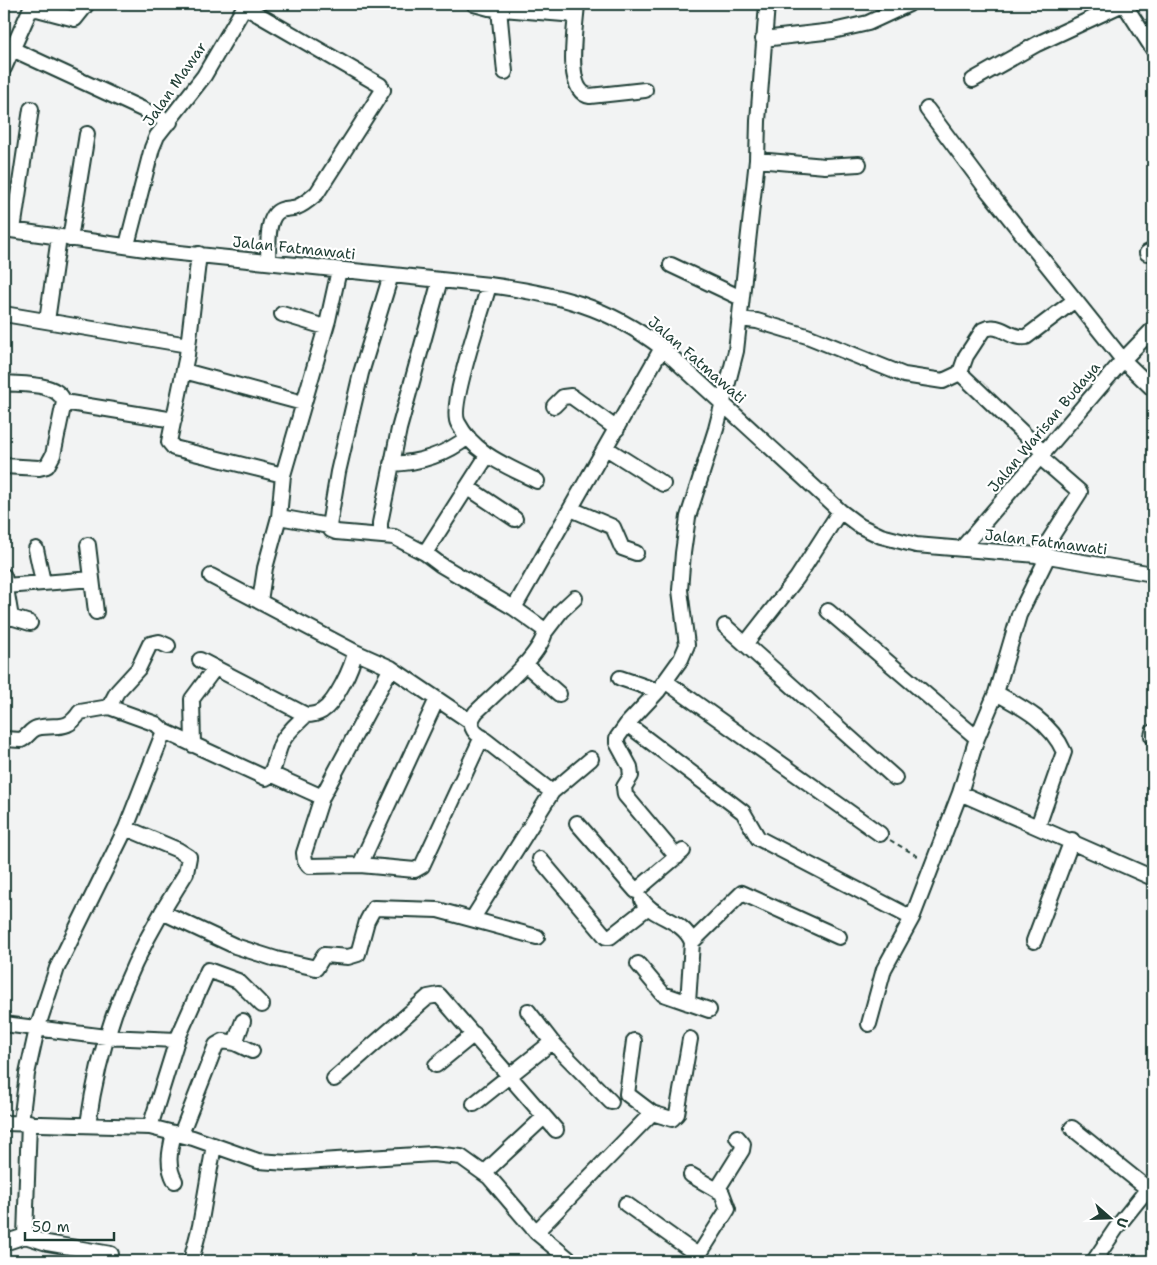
<svg xmlns="http://www.w3.org/2000/svg" width="1157" height="1265" viewBox="0 0 1157 1265" font-family="'Shantell Sans',sans-serif">
	<style>
		.lines { fill: none; stroke-linecap: round; stroke-linejoin: round }
		.minor-casing { stroke: #1f3d34; stroke-width: 18 }
		.path { stroke: #1f3d34; stroke-width: 2; stroke-dasharray: 5 4; stroke-linecap: butt }
		.minor { stroke: #fff; stroke-width: 14 }
		.labels { text-anchor: middle; dominant-baseline: central; stroke-width: 4.5; stroke-linejoin: round; paint-order: stroke }
		.street-label { font-size: 15px; fill: #1f3d34; stroke: #fff }
	</style>
	<rect width="100%" height="100%" fill="#f2f3f3"/>
	<filter id="ink" filterUnits="userSpaceOnUse"><feTurbulence type="fractalNoise" baseFrequency=".02" numOctaves="2"/><feDisplacementMap in="SourceGraphic" scale="10" xChannelSelector="R" yChannelSelector="G"/><feConvolveMatrix kernelMatrix="1 2 1 2 8 2 1 2 1" color-interpolation-filters="sRGB"/></filter>
	<g filter="url(#ink)">
		<g class="lines">
			<defs>
				<path id="minor" d="M 474,4 L 489,8 L 576,15
					M 577,4 C 576,24 563,92 590,96 L 645,90
					M 1124,4 L 1153,49
					M 245,7 L 380,85 L 383,90 L 317,193 C 311,198 305,204 297,207 C 292,209 286,208 281,210 C 265,216 269,248 268,262
					M 499,9 L 505,72
					M 763,39 L 833,31 L 868,23 L 909,4
					M 12,49 L 170,122
					M 4,68 L 30,10 L 37,9 L 75,19 L 87,4
					M 973,80 L 1037,44 L 1123,4
					M 927,109 L 988,191 L 1123,360 L 1153,389
					M 757,160 L 825,166 L 859,164
					M 4,229 L 160,251 L 489,285 C 556,294 608,306 662,348 L 840,511 L 860,526 L 881,536 L 916,545 L 1048,556 L 1153,574
					M 13,230 L 31,109
					M 70,239 L 87,134
					M 127,245 L 152,148 L 157,136 L 204,76 L 246,4
					M 1147,253 L 1153,250
					M 199,254 L 187,355 L 169,442 L 174,448 L 283,475
					M 671,265 L 741,298
					M 391,275 L 361,373 L 338,472 L 329,526 L 331,530 L 336,532 L 394,537 L 425,553 L 441,565 L 514,608 L 542,628 L 545,632 C 540,657 494,694 476,712 C 470,720 470,726 476,733 L 552,792
					M 489,285 C 483,309 448,406 458,423 C 474,454 507,466 537,481
					M 4,314 L 188,345
					M 282,314 L 325,327
					M 739,319 L 757,321 L 807,336 L 904,375 L 943,381 L 960,373 L 1044,453
					M 47,321 L 59,237
					M 184,371 L 303,403
					M 960,373 L 966,356 L 983,330 C 1000,321 1010,340 1026,337 L 1075,300
					M 4,383 C 22,385 58,382 64,402 L 53,455 L 47,466 L 39,468 L 4,466
					M 64,402 L 174,420
					M 554,406 L 563,397 L 571,396 L 617,429
					M 606,448 L 663,484
					M 391,464 C 421,463 445,455 468,437
					M 467,487 L 515,519
					M 571,509 L 613,527 L 622,548 L 636,553
					M 279,517 L 329,526
					M 380,534 L 380,523 L 399,429 L 440,280
					M 88,545 L 96,612
					M 962,548 L 1123,360 L 1153,329
					M 36,549 L 43,582
					M 425,553 L 487,456
					M 1039,556 L 1080,492 L 1041,458
					M 1048,556 L 1019,615 L 996,693 L 977,738 L 960,793 L 1153,878
					M 4,576 L 11,618
					M 6,586 L 92,579
					M 260,601 L 265,568 L 279,517 L 283,475 L 328,320 L 339,270
					M 514,608 L 662,348
					M 828,611 L 977,738
					M 4,615 L 30,623
					M 725,626 L 895,778
					M 545,632 L 561,611 L 575,598
					M 746,643 L 797,578 L 840,511
					M 355,652 L 391,668 L 471,722
					M 200,660 L 306,715 C 311,715 317,714 322,711 C 336,702 352,668 355,652 L 211,576
					M 525,664 L 559,694
					M 391,668 L 322,797 L 304,853 L 305,861 L 309,866 L 360,865 L 415,870 L 422,866 L 482,737
					M 620,678 L 658,691
					M 665,681 L 880,834
					M 996,693 C 1022,707 1051,722 1064,752 L 1038,826
					M 109,707 L 117,692 L 138,669 L 150,644 L 159,642 L 168,646
					M 627,724 L 743,812 L 758,838 L 912,918 L 960,793
					M 1152,736 L 1153,732
					M 4,739 L 21,740 C 28,737 30,730 37,728 C 57,723 66,733 80,712 L 109,707 L 156,724 L 164,731 L 266,778 C 276,771 276,753 282,742 C 287,732 298,723 306,715
					M 193,745 L 192,699 L 215,668
					M 271,774 L 322,797
					M 577,823 L 636,891 L 683,851
					M 126,828 L 178,850 L 189,857 L 186,873 L 162,912
					M 677,857 L 625,795 L 624,787 L 631,776 L 630,767 L 617,743 L 617,738 L 627,724 L 658,691 L 681,659 L 687,645 L 680,590 L 683,553 L 688,517 L 716,429 L 736,351 L 757,160 L 758,121 L 767,4
					M 540,859 L 606,937 L 610,937 L 647,908
					M 360,865 L 437,699
					M 642,900 C 655,919 683,919 692,942 L 688,1003
					M 473,918 L 552,792 L 591,759
					M 1034,941 L 1072,840
					M 692,942 L 742,893 L 839,937
					M 638,964 L 663,994 L 709,1010
					M 528,1011 L 552,1042 L 611,1102
					M 4,1024 L 106,1037 L 177,1040
					M 869,1024 L 884,969 L 912,918
					M 634,1041 L 627,1094 L 652,1113 L 672,1119 L 677,1114 L 690,1039
					M 235,1043 L 252,1051
					M 436,1065 L 474,1034
					M 334,1079 L 428,997 L 439,995 L 556,1130
					M 474,1104 L 552,1042
					M 21,1122 L 27,1074 L 37,1029 L 57,968 L 126,828 L 164,731
					M 29,1122 L 25,1236 L 47,1243 L 111,1254
					M 4,1123 L 150,1127 L 193,1138 L 258,1161 L 288,1163 L 433,1154 L 461,1157 L 489,1177 L 536,1232 L 571,1261
					M 88,1124 C 99,1045 122,981 162,912 L 235,946 L 276,959 L 316,968 L 324,955 L 348,957 L 358,954 L 367,921 L 374,908 L 438,910 L 537,937
					M 150,1127 L 177,1040 L 208,970 L 238,981 L 262,1005
					M 1072,1128 L 1148,1189
					M 174,1133 C 170,1150 166,1165 175,1181
					M 181,1134 L 216,1045 L 223,1041 L 235,1043 L 243,1021
					M 484,1173 L 543,1118
					M 691,1175 L 722,1193 L 728,1209 L 695,1261
					M 717,1190 L 742,1150 L 743,1144 L 737,1137
					M 626,1204 L 699,1256
					M 536,1232 L 652,1113
					M 4,1243 L 25,1236
					M 191,1261 L 200,1226 L 214,1145
					M 1094,1261 L 1117,1227 L 1153,1182"/>
			</defs>
			<use href="#minor" class="minor-casing"/>
			<path class="path" d="M 890,840 L 921,858"/>
			<use href="#minor" class="minor"/>
		</g>
	</g>
	<g class="labels">
		<g class="street-label">
			<text transform="translate(175 84) rotate(-55)">Jalan Mawar</text>
			<text transform="translate(294 248) rotate(6)">Jalan Fatmawati</text>
			<text transform="translate(697 360) rotate(41)">Jalan Fatmawati</text>
			<text transform="translate(1044 427) rotate(-50)">Jalan Warisan Budaya</text>
			<text transform="translate(1046 542) rotate(7)">Jalan Fatmawati</text>
		</g>
	</g>
	<rect width="1157" height="1265" fill="none" stroke="#fff" stroke-width="20"/>
	<rect x="10" y="10" width="1137" height="1245" fill="none" stroke="#1f3d34" stroke-width="2" filter="url(#ink)"/>
	<g transform="translate(1110 1218) rotate(110)" stroke="#ffffff" stroke-width="4" paint-order="stroke">
	<path d="M0-4L9 19L0 12L-9 19Z" fill="#1f3d34"/>
	<text y="-8" font-size="14" font-weight="bold" text-anchor="middle" fill="#1f3d34">U</text>
	</g>
	<path d="M25 1232v8h89v-8" fill="none" stroke="#1f3d34" stroke-width="2.5"/>
	<text x="32" y="1232" font-size="15" fill="#1f3d34" stroke="#ffffff" stroke-width="4" paint-order="stroke">50 m</text>
</svg>
